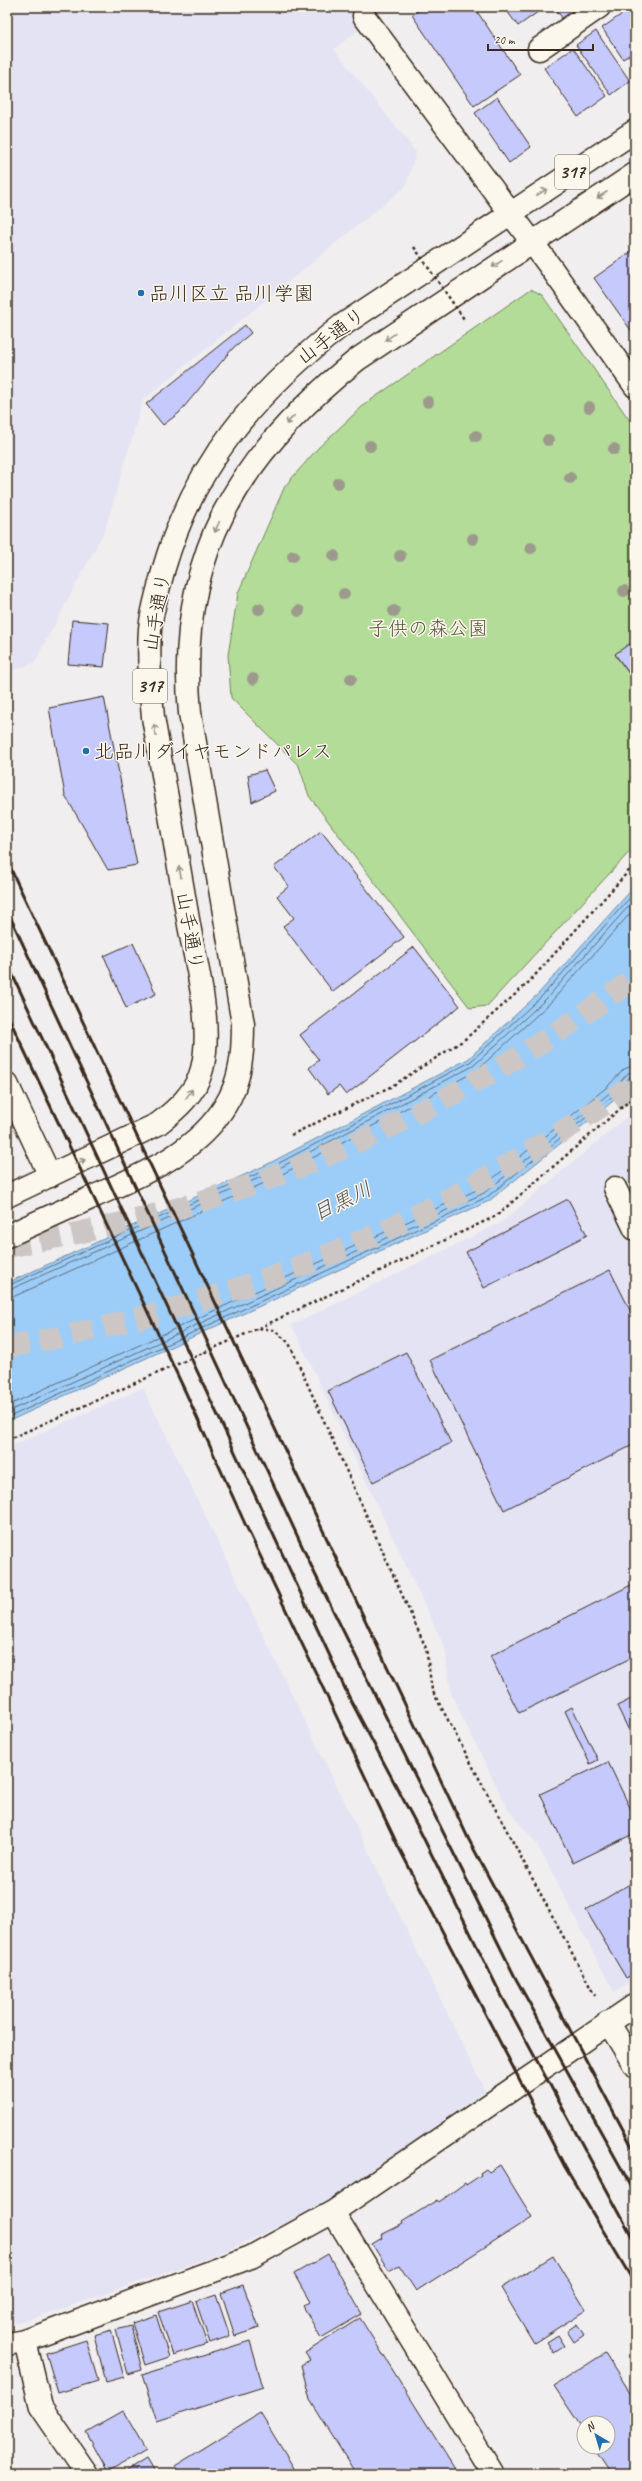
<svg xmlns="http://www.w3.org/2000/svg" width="642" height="2481" viewBox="0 0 642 2481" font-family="Caveat,'Klee One',sans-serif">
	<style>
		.built { fill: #e3e3f3 }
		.green { fill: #b2dc98; stroke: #76835b }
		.water { fill: #9ccdf8; stroke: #758ca1 }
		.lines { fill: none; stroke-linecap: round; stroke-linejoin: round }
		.shore { stroke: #626b75; stroke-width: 1 }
		.building { fill: #c5c9fb; stroke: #3b2a1e }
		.highway-tunnel { stroke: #ccc7c5; stroke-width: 22; stroke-dasharray: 22 11; stroke-linecap: butt }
		.minor-casing { stroke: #3b2a1e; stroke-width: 25 }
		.major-casing { stroke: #3b2a1e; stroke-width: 25 }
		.path { stroke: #3b2a1e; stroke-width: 2.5; stroke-dasharray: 3 3; stroke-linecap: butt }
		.minor { stroke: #fbf7ec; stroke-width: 22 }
		.major { stroke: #fbf7ec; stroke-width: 22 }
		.rail { stroke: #3b2a1e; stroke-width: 3 }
		.path-bridge { stroke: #3b2a1e; stroke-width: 2.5; stroke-dasharray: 3 3; stroke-linecap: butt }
		.tree { fill: #9d9a8d }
		.oneway { stroke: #9b9085 }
		.poi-dot { fill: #1f6fb2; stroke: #fbf7ec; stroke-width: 1.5 }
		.labels { text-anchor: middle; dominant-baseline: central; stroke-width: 3; stroke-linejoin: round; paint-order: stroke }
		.shield { fill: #fbf7ec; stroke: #75685c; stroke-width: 1 }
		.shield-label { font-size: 19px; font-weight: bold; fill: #3b2a1e }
		.poi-label { font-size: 20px; fill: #3b2a1e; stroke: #fbf7ec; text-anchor: start }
		.street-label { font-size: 20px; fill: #3b2a1e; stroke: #fbf7ec }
		.park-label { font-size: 20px; fill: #59563c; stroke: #fbf7ec }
		.water-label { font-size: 21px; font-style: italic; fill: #535354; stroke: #fbf7ec }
	</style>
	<rect width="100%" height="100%" fill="#f0eeef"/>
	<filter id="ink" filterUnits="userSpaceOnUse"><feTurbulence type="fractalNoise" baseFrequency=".025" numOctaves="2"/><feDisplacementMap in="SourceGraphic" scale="8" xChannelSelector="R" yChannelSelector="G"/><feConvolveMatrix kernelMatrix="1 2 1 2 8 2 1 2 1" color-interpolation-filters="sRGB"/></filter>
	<g filter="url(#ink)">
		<path class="built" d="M 7,7 L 388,7 L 334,49 L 416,152 L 406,186 L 143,400 L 105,530 L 34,663 L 7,673 Z
			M 635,1110 L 635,1980 L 614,1992 L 538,1846 L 508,1809 L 451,1694 L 445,1648 L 292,1325 L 502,1222 Z
			M 143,1388 L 485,2091 L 330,2202 L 219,2254 L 53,2312 L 7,2325 L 7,1448 Z"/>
		<path class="green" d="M 531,289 L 542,295 L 635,428 L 635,640 L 615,655 L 635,682 L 635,846 L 487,1006 L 470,1008 L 309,796 L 299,766 L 231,698 L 228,655 L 238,593 L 285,486 L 318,448 L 365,404 Z"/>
		<path class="water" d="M 635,886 L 635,1078 L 617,1098 L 489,1201 L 7,1422 L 7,1283 L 266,1165 L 468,1059 L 539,993 Z"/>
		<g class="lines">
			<path class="shore" d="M 7,1286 L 268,1169 L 470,1062 L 542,996 L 635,892
				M 7,1291 L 270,1173 L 473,1066 L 546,999 L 635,899
				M 7,1297 L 15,1296 L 273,1179 L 476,1071 L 550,1003 L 635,908
				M 7,1406 L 481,1188 L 607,1087 L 624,1069 L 635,1065
				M 7,1412 L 484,1193 L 611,1092 L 628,1073 L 635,1071
				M 7,1418 L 487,1197 L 614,1095 L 630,1077 L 635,1076"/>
		</g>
		<path class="building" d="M 424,7 L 474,7 L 520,75 L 474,106 L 412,15 Z
			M 504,7 L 545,7 L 518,26 Z
			M 554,7 L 580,7 L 563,19 Z
			M 632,7 L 635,7 L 635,51 L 623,59 L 602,28 Z
			M 596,31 L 630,81 L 611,95 L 576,45 Z
			M 573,48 L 607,96 L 578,117 L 544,68 Z
			M 497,97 L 531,147 L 509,163 L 475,113 Z
			M 635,249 L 635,336 L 594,278 Z
			M 245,325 L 251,333 L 233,348 L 179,413 L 163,425 L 146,404 Z
			M 72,620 L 109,623 L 104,667 L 68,664 Z
			M 635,640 L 635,680 L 634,680 L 615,654 Z
			M 104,697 L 137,865 L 108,870 L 65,795 L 49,708 Z
			M 265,770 L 275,791 L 252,802 L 248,775 Z
			M 321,831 L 404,937 L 333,992 L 283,926 L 294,918 L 277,896 L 289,886 L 274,867 Z
			M 133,943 L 156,994 L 126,1008 L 104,956 Z
			M 414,947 L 460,1006 L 346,1095 L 339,1086 L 328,1094 L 309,1068 L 319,1060 L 300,1035 Z
			M 568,1199 L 587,1235 L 484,1288 L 466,1252 Z
			M 610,1270 L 635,1320 L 635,1444 L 504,1510 L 430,1360 Z
			M 406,1352 L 451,1443 L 373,1482 L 328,1391 Z
			M 635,1583 L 635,1656 L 519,1713 L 490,1656 Z
			M 635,1697 L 635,1743 L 617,1706 Z
			M 572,1707 L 598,1760 L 590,1764 L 565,1711 Z
			M 608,1762 L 635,1818 L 635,1833 L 573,1863 L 540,1794 Z
			M 635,1881 L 635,1973 L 626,1978 L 586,1910 Z
			M 500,2165 L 532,2217 L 416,2291 L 399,2265 L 389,2271 L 372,2244 L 382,2238 L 381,2235 L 403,2224 L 402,2222 L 437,2200 L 439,2202 L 465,2183 L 466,2185 L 481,2175 L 480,2173 L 486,2169 L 489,2172 Z
			M 328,2254 L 362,2314 L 321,2338 L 303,2306 L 310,2302 L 294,2274 Z
			M 553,2256 L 586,2310 L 534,2343 L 501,2288 Z
			M 243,2285 L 259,2328 L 235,2336 L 221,2293 Z
			M 216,2295 L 230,2336 L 210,2343 L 196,2302 Z
			M 192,2301 L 207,2344 L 173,2355 L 158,2312 Z
			M 156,2315 L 169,2357 L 145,2365 L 132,2323 Z
			M 360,2318 L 458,2474 L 356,2474 L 310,2400 L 301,2365 L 310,2360 L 305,2353 Z
			M 577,2324 L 584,2335 L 574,2342 L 567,2331 Z
			M 131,2326 L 142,2370 L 128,2374 L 116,2330 Z
			M 111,2330 L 124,2377 L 106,2382 L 94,2335 Z
			M 558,2335 L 565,2346 L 554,2353 L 547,2342 Z
			M 86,2340 L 98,2381 L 58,2393 L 46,2353 Z
			M 250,2341 L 263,2387 L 157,2421 L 142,2375 Z
			M 605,2353 L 635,2400 L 635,2466 L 622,2474 L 612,2474 L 594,2447 L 608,2447 L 608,2423 L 584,2423 L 584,2431 L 554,2386 Z
			M 123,2411 L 146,2450 L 108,2472 L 86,2432 Z
			M 260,2413 L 297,2473 L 180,2474 L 175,2466 Z
			M 146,2459 L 155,2474 L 122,2474 Z"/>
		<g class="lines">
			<path class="highway-tunnel" d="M 7,1247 C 72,1235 137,1221 199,1202 C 356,1154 504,1075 635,978
				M 7,1347 C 158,1321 321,1268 456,1195 C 517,1161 576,1123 635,1085"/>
			<defs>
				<path id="minor" d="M 364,16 L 549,265 L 635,386
					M 539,49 L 599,7
					M 7,1084 L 50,1176
					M 615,1188 L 635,1229
					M 608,2022 L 635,2066
					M 333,2212 L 493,2474
					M 25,2341 L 41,2407 L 87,2474
					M 7,2344 L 25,2341 L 251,2257 L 333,2212 L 635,2005"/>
				<path id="major" d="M 7,1196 L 158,1124 C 176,1110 196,1093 202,1069 C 213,1026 197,969 189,925 C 177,856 165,786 153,717 C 150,687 148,659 150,629 C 152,609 159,587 164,568 C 195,462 256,392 341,326 L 635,131
					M 7,1236 C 36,1223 66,1209 95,1196 C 143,1174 196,1153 225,1106 C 241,1081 243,1053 243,1024 L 190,713 C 175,556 239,454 358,359 L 635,174"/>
			</defs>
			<use href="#minor" class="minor-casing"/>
			<use href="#major" class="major-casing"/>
			<path class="path" d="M 291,1135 L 392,1086 L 464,1040 L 528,983 L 635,864
				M 259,1328 L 496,1216 L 635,1096
				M 7,1440 L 259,1328 L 274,1330 L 289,1343 L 426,1648 L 432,1690 L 595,1996"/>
			<use href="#minor" class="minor"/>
			<use href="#major" class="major"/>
			<path class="rail" d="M 7,861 L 469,1840 L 635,2152
				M 7,910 L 315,1574 L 516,1979 L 635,2193
				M 7,963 L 349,1697 L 420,1831 L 497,1987 L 635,2242
				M 7,1014 L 186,1393 L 246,1526 L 398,1846 L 565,2167 L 635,2284"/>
			<path class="path-bridge" d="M 414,247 L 464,319"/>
		</g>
		<g class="tree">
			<circle cx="428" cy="402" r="6"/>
			<circle cx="589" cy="407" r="6"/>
			<circle cx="476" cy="436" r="6"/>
			<circle cx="548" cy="440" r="6"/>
			<circle cx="370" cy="446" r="6"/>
			<circle cx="614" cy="449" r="6"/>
			<circle cx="570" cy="478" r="6"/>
			<circle cx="338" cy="483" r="6"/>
			<circle cx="473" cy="539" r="6"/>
			<circle cx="531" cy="548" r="6"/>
			<circle cx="293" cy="556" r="6"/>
			<circle cx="334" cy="556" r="6"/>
			<circle cx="400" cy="556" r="6"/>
			<circle cx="624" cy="591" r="6"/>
			<circle cx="344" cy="594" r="6"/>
			<circle cx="259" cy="609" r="6"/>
			<circle cx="299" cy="611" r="6"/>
			<circle cx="394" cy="611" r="6"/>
			<circle cx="253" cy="679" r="6"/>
			<circle cx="351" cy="679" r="6"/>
		</g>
		<defs><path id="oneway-shaft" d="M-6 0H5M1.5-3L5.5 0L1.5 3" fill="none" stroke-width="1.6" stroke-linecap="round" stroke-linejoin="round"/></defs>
		<g class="oneway">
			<use href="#oneway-shaft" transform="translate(542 192) rotate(-34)"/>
			<use href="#oneway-shaft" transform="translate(602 195) rotate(147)"/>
			<use href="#oneway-shaft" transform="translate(497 264) rotate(146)"/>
			<use href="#oneway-shaft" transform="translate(390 337) rotate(146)"/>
			<use href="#oneway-shaft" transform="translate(290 420) rotate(133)"/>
			<use href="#oneway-shaft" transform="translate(217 527) rotate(113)"/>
			<use href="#oneway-shaft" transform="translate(155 730) rotate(-100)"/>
			<use href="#oneway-shaft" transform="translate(180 872) rotate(-100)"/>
			<use href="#oneway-shaft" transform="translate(189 1094) rotate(-55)"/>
			<use href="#oneway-shaft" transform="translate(80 1162) rotate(-25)"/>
		</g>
	</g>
	<g class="poi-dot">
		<circle cx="141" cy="293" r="4"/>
		<circle cx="86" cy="751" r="4"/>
	</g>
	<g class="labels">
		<g class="shield">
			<rect x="555" y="155" width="34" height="34" rx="3"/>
			<rect x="133" y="669" width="34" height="34" rx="3"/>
		</g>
		<g class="shield-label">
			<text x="572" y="172">317</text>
			<text x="150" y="686">317</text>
		</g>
		<g class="poi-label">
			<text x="149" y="293">品川区立 品川学園</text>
			<text x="94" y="751">北品川ダイヤモンドパレス</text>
		</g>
		<g class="street-label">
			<text transform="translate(331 336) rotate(-37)">山手通り</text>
			<text transform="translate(157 612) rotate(-80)">山手通り</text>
			<text transform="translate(190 931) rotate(80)">山手通り</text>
		</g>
		<g class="park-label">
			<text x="428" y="628">子供の森公園</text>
		</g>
		<g class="water-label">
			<text transform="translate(342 1201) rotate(-26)">目黒川</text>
		</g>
	</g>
	<rect width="642" height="2481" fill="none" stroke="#fbf7ec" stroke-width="24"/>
	<rect x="12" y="12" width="618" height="2457" fill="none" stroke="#3b2a1e" stroke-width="1.5" filter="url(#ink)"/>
	<g transform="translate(596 2435) rotate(322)"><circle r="19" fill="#fbf7ec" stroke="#aea59a"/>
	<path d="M0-3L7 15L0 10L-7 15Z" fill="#1f6fb2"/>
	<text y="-6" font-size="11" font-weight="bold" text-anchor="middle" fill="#3b2a1e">N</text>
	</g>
	<path d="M488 44v6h105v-6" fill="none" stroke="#3b2a1e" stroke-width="2"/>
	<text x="494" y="44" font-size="12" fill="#3b2a1e" stroke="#fbf7ec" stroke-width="3" paint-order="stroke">20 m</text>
</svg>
